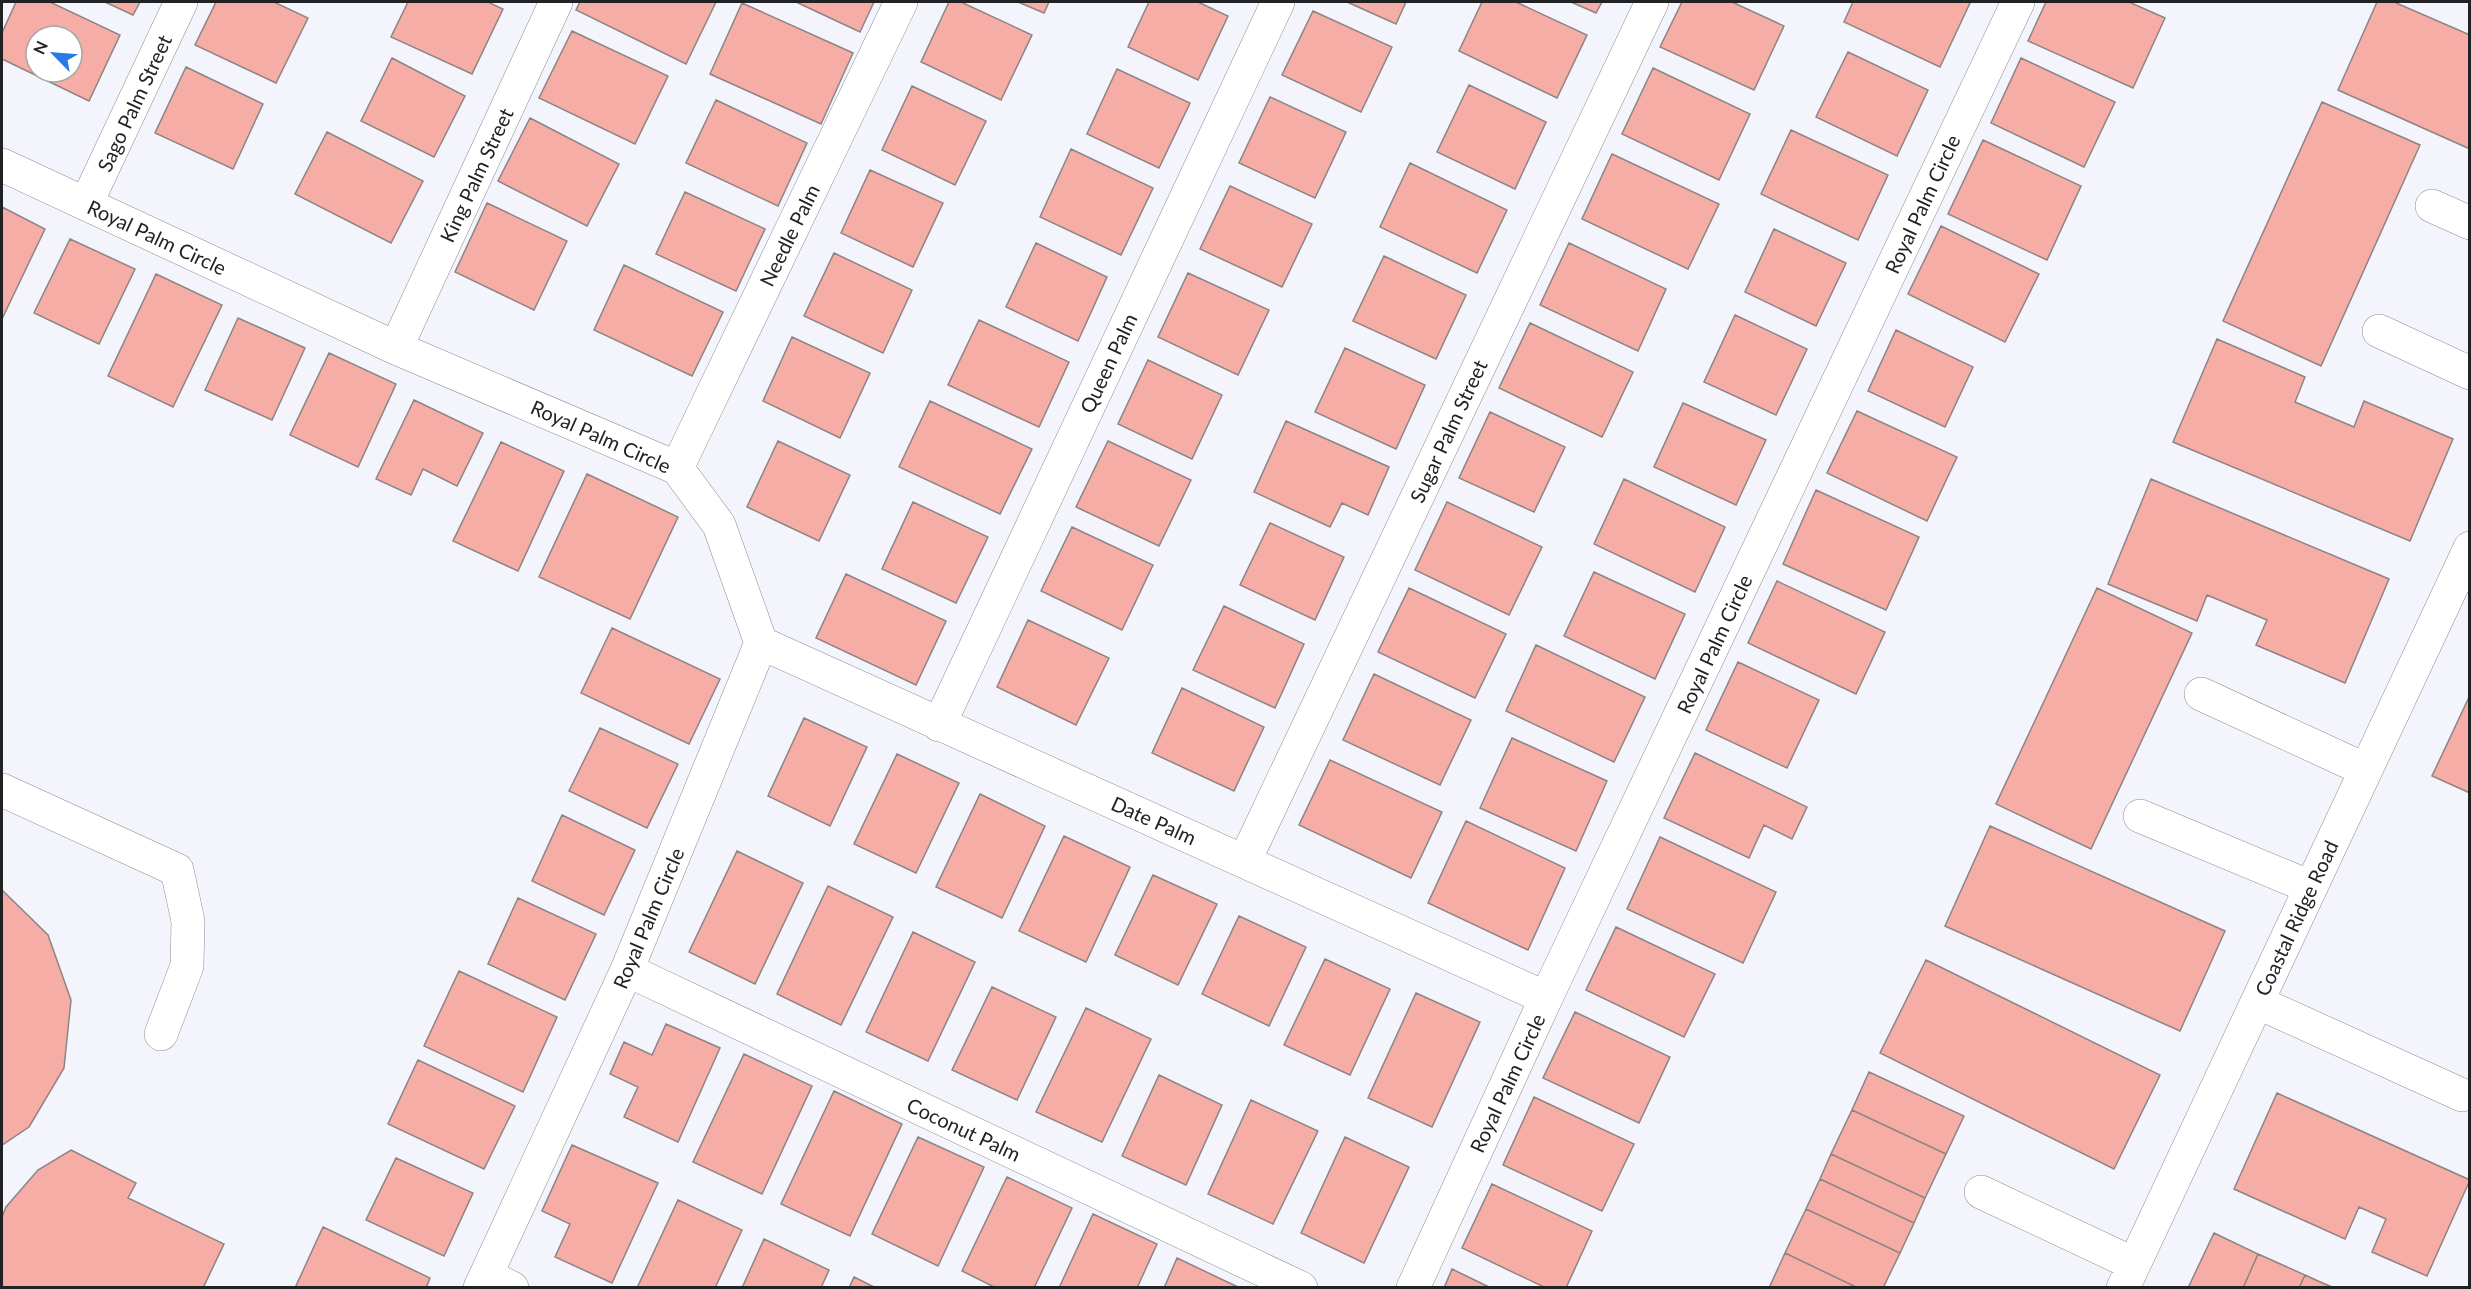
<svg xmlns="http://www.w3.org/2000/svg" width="2471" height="1289" viewBox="0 0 2471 1289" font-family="Lato,sans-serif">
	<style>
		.building { fill: #f6ada6; stroke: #8d8484; stroke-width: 1.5; fill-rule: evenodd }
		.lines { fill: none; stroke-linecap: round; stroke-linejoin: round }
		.minor-casing { stroke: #8c8d95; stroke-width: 34 }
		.minor { stroke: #fff; stroke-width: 33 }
		.labels { text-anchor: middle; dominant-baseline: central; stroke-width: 4.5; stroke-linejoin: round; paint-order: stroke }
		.street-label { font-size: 20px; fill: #212224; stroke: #fff }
	</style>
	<rect width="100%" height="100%" fill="#f3f4fc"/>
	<path class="building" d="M 16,2 L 50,2 L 120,35 L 89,101 L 2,59 L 2,33 ZM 36,36 L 72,36 L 72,72 L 36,72 Z
		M 105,2 L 140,2 L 133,15 Z
		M 216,2 L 274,2 L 308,18 L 276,83 L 195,45 Z
		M 408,2 L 488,2 L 503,9 L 472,74 L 391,37 Z
		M 580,2 L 716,2 L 686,64 L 576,10 Z
		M 796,2 L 874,2 L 860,32 Z
		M 949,2 L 961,2 L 1032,35 L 1001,100 L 921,62 Z
		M 1018,2 L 1049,2 L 1044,13 Z
		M 1149,2 L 1198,2 L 1228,16 L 1198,80 L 1128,47 Z
		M 1347,2 L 1406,2 L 1396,24 Z
		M 1482,2 L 1516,2 L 1587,35 L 1557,98 L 1459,51 Z
		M 1571,2 L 1602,2 L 1596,13 Z
		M 1682,2 L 1732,2 L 1784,26 L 1754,90 L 1660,47 Z
		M 1853,2 L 1967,2 L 1970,3 L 1940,67 L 1844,22 Z
		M 2046,2 L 2129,2 L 2165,18 L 2133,88 L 2028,41 Z
		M 2377,2 L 2394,2 L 2470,35 L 2470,149 L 2338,90 Z
		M 742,3 L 853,53 L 821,124 L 710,74 Z
		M 1313,11 L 1392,47 L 1361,112 L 1282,75 Z
		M 572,31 L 668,76 L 635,144 L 539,98 Z
		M 1848,52 L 1928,90 L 1897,156 L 1816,117 Z
		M 392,58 L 465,96 L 434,157 L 361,121 Z
		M 2021,58 L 2115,102 L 2084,167 L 1991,123 Z
		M 186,67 L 263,104 L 233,169 L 155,133 Z
		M 1653,68 L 1750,114 L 1719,180 L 1622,134 Z
		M 1117,69 L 1190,103 L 1159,168 L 1087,134 Z
		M 1469,85 L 1546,122 L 1515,189 L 1437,152 Z
		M 912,86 L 986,121 L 955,185 L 882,150 Z
		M 1270,97 L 1346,132 L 1315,198 L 1239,163 Z
		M 716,100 L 807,143 L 778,206 L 686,163 Z
		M 2322,102 L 2420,145 L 2321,366 L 2223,321 Z
		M 530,118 L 619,164 L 587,226 L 498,181 Z
		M 1791,130 L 1888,175 L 1858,240 L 1761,194 Z
		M 327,132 L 423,181 L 391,243 L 295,194 Z
		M 1983,140 L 2081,186 L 2047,260 L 1948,214 Z
		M 1071,149 L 1153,188 L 1121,255 L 1040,217 Z
		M 1612,154 L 1719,204 L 1688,269 L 1582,219 Z
		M 1410,163 L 1507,210 L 1477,273 L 1380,227 Z
		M 870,170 L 943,203 L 913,267 L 841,233 Z
		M 1230,186 L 1312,224 L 1282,287 L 1200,249 Z
		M 685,192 L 765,229 L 736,291 L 656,254 Z
		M 487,203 L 567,241 L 534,310 L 455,272 Z
		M 2,207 L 45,229 L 2,319 Z
		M 1941,226 L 2039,274 L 2005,342 L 1908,294 Z
		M 1774,229 L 1846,263 L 1816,326 L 1745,292 Z
		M 70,239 L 135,269 L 99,344 L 34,313 Z
		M 1036,243 L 1107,277 L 1078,341 L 1006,307 Z
		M 1569,243 L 1666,289 L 1638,351 L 1540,305 Z
		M 834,253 L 912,290 L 883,353 L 804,316 Z
		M 1384,256 L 1466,295 L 1436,359 L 1353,321 Z
		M 624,265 L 723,312 L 692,376 L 594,330 Z
		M 1188,273 L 1269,310 L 1238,375 L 1158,337 Z
		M 156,274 L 222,305 L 173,407 L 108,376 Z
		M 1735,315 L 1807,349 L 1776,415 L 1704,382 Z
		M 238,318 L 305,348 L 272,420 L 205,390 Z
		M 979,320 L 1069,362 L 1039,427 L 948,385 Z
		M 1530,323 L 1633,372 L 1602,437 L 1499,388 Z
		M 1896,330 L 1973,367 L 1945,427 L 1868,391 Z
		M 792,337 L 870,373 L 840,438 L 763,401 Z
		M 2217,339 L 2305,377 L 2295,402 L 2354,427 L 2364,401 L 2453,439 L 2410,541 L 2173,442 Z
		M 1345,348 L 1425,385 L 1396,449 L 1315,412 Z
		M 329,353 L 396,384 L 358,467 L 290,435 Z
		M 1148,360 L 1222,395 L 1192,459 L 1118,424 Z
		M 414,400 L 483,433 L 457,486 L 423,469 L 411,495 L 376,479 Z
		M 930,401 L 1032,449 L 1000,514 L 899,467 Z
		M 1683,403 L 1766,440 L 1736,505 L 1654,467 Z
		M 1857,411 L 1957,457 L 1927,521 L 1827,473 Z
		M 1490,412 L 1565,447 L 1534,512 L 1459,478 Z
		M 1286,421 L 1389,467 L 1368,515 L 1342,503 L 1330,527 L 1254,492 Z
		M 778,441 L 850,475 L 819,541 L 747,507 Z
		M 1108,441 L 1191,480 L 1159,546 L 1076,507 Z
		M 501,442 L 564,471 L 518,571 L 453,541 Z
		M 587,474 L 678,517 L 630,619 L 539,577 Z
		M 1624,479 L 1725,527 L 1695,592 L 1594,544 Z
		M 2151,479 L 2389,579 L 2345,683 L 2256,645 L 2267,620 L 2207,595 L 2197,621 L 2108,584 Z
		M 1816,490 L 1919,537 L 1886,610 L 1783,564 Z
		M 913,502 L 988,537 L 956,603 L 882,569 Z
		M 1447,502 L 1542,547 L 1509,615 L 1415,570 Z
		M 1270,523 L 1344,557 L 1315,620 L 1240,585 Z
		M 1072,527 L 1153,565 L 1122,630 L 1041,591 Z
		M 1594,572 L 1685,614 L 1655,679 L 1564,636 Z
		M 846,574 L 946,621 L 916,685 L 816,638 Z
		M 1777,581 L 1885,632 L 1856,694 L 1748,643 Z
		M 1409,588 L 1506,634 L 1475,698 L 1378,652 Z
		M 2097,588 L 2192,633 L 2091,849 L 1996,804 Z
		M 1224,606 L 1304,644 L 1275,708 L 1193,670 Z
		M 1028,620 L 1109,658 L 1076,725 L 997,687 Z
		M 612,628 L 720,679 L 689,744 L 581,693 Z
		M 1536,645 L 1645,697 L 1614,762 L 1506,711 Z
		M 1738,662 L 1819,700 L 1787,768 L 1706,730 Z
		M 1374,674 L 1471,720 L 1440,785 L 1343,740 Z
		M 1182,688 L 1264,727 L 1234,791 L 1152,753 Z
		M 2470,695 L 2470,793 L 2432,776 Z
		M 804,718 L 867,747 L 830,826 L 768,796 Z
		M 600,728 L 678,764 L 647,828 L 569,791 Z
		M 1512,738 L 1607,781 L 1576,851 L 1480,808 Z
		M 1695,753 L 1807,807 L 1792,839 L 1764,825 L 1749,858 L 1664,818 Z
		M 897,754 L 959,783 L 916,873 L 854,844 Z
		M 1330,760 L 1442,812 L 1411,878 L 1299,825 Z
		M 980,794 L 1045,826 L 1002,918 L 936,887 Z
		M 562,815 L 635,850 L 604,915 L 532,881 Z
		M 1466,821 L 1565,868 L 1528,950 L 1428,903 Z
		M 1990,826 L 2225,931 L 2180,1031 L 1945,926 Z
		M 1064,836 L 1130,867 L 1086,962 L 1019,931 Z
		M 1660,837 L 1776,892 L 1743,963 L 1627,909 Z
		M 737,851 L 803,883 L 755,984 L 689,952 Z
		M 1153,875 L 1217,904 L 1178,985 L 1115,955 Z
		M 828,886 L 893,917 L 841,1025 L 777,994 Z
		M 2,890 L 48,935 L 71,1000 L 64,1068 L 29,1127 L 2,1145 Z
		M 518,898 L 596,934 L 565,1000 L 488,964 Z
		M 1239,916 L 1306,947 L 1269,1026 L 1202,994 Z
		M 1616,927 L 1715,974 L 1684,1037 L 1586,990 Z
		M 913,932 L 975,962 L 928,1061 L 866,1032 Z
		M 1325,959 L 1390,989 L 1350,1075 L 1284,1045 Z
		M 1926,960 L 2160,1075 L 2114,1169 L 1880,1053 Z
		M 459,971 L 557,1017 L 523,1092 L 424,1046 Z
		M 992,987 L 1056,1017 L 1017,1100 L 952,1070 Z
		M 1416,993 L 1480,1022 L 1432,1127 L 1368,1098 Z
		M 1086,1008 L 1151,1039 L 1102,1142 L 1036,1112 Z
		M 1575,1012 L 1670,1057 L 1639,1123 L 1543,1078 Z
		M 666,1024 L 720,1048 L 678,1142 L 624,1117 L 638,1087 L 610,1074 L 624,1042 L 652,1055 Z
		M 744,1054 L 812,1086 L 762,1194 L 693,1162 Z
		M 418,1060 L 515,1106 L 484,1169 L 388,1124 Z
		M 1869,1072 L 1964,1116 L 1946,1154 L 1852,1110 Z
		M 1159,1075 L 1222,1105 L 1186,1185 L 1122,1156 Z
		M 834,1091 L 902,1124 L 850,1236 L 781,1204 Z
		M 2277,1093 L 2470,1180 L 2427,1276 L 2372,1252 L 2386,1219 L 2359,1207 L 2345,1239 L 2234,1189 Z
		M 1534,1097 L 1634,1144 L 1602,1211 L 1503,1165 Z
		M 1251,1100 L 1318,1131 L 1273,1224 L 1208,1194 Z
		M 1852,1110 L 1946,1154 L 1925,1198 L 1831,1154 Z
		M 918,1137 L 984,1167 L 938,1266 L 872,1234 Z
		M 1345,1137 L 1409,1167 L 1364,1263 L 1301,1233 Z
		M 572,1145 L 658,1183 L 612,1283 L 555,1257 L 570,1224 L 542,1211 Z
		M 71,1150 L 136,1183 L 128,1198 L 224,1244 L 203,1288 L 2,1288 L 2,1217 L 6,1207 L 38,1170 Z
		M 1831,1154 L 1925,1198 L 1914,1223 L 1820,1179 Z
		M 396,1158 L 473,1193 L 444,1256 L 366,1220 Z
		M 1007,1177 L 1072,1208 L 1034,1288 L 996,1288 L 962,1271 Z
		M 1820,1179 L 1914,1223 L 1900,1253 L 1806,1209 Z
		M 1492,1184 L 1592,1231 L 1566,1288 L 1546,1288 L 1462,1248 Z
		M 678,1200 L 742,1230 L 715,1288 L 637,1288 Z
		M 1806,1209 L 1900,1253 L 1883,1288 L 1858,1288 L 1785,1253 Z
		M 1093,1214 L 1157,1244 L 1137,1288 L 1059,1288 Z
		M 323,1227 L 430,1278 L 426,1288 L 295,1288 Z
		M 2214,1233 L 2258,1254 L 2243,1288 L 2188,1288 Z
		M 764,1239 L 829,1270 L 821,1288 L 742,1288 Z
		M 1785,1253 L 1858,1288 L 1769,1288 Z
		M 2258,1254 L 2305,1275 L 2299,1288 L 2243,1288 Z
		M 1177,1258 L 1240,1288 L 1164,1288 Z
		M 1452,1269 L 1491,1288 L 1444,1288 Z
		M 2305,1275 L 2318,1281 L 2332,1287 L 2299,1288 Z
		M 854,1277 L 876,1288 L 849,1288 Z"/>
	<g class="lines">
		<defs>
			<path id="minor" d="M 2,165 L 396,348 L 677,468 L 719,525 L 761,643 L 627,970 L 480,1288
				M 86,204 L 181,2
				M 2432,206 L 2470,223
				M 2379,331 L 2470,373
				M 396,348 L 556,2
				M 677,468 L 901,2
				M 761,643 L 1546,998
				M 2201,694 L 2366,770
				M 939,725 L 1278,2
				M 2,790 L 177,870 L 188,921 L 187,966 L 161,1034
				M 2140,816 L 2310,887
				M 1245,860 L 1652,2
				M 627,970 L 1301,1288
				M 2257,1002 L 2462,1095
				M 1981,1192 L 2134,1264
				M 486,1275 L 512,1288
				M 1413,1288 L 1546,998 L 2018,2
				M 2123,1288 L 2470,548"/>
		</defs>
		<use href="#minor" class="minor-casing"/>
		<use href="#minor" class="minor"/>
	</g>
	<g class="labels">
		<g class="street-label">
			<text transform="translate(134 103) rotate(-65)">Sago Palm Street</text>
			<text transform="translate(476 175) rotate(-65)">King Palm Street</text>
			<text transform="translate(1922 204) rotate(-65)">Royal Palm Circle</text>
			<text transform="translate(789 235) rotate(-64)">Needle Palm</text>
			<text transform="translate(157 237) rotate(25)">Royal Palm Circle</text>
			<text transform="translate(1108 363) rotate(-65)">Queen Palm</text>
			<text transform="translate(1448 431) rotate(-65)">Sugar Palm Street</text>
			<text transform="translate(601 436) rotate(24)">Royal Palm Circle</text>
			<text transform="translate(1714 644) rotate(-65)">Royal Palm Circle</text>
			<text transform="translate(1154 820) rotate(24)">Date Palm</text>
			<text transform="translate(648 918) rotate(-67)">Royal Palm Circle</text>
			<text transform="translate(2296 918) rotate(-65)">Coastal Ridge Road</text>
			<text transform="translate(1507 1083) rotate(-65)">Royal Palm Circle</text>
			<text transform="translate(964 1129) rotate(25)">Coconut Palm</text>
		</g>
	</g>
	<rect width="2471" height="1289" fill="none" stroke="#212224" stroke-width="6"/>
	<g transform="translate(54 54) rotate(295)"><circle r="28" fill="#ffffff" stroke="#a6a7a7" stroke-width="1.5"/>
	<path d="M0-4.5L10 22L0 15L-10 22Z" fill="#297ae5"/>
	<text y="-9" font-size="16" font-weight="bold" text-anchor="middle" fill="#212224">N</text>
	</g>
</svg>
